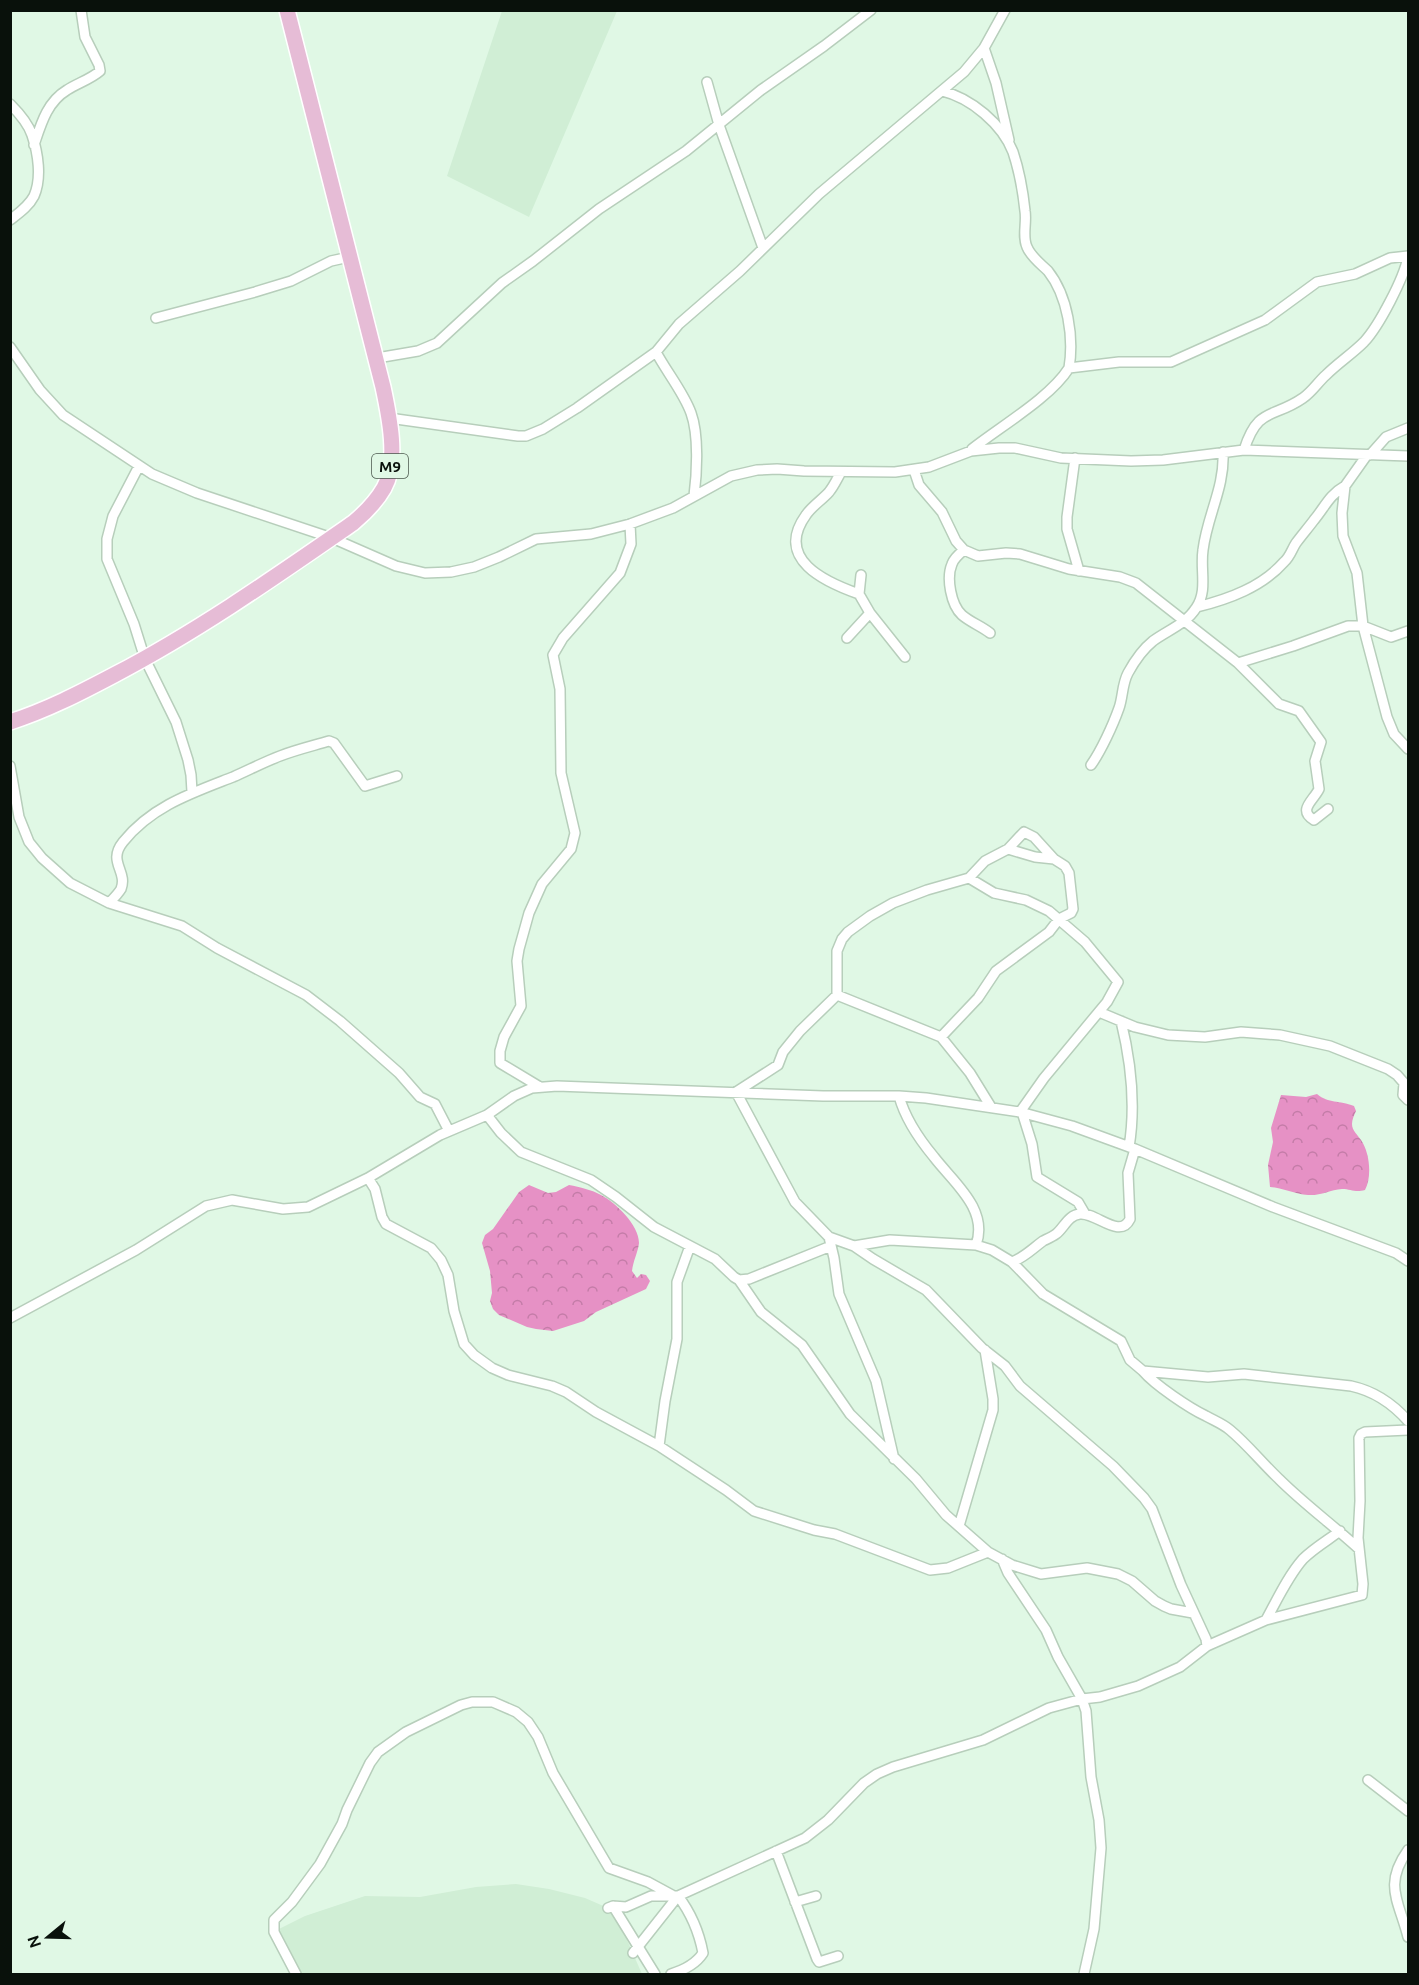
<svg xmlns="http://www.w3.org/2000/svg" width="1419" height="1985" viewBox="0 0 1419 1985" font-family="Ubuntu,sans-serif">
	<style>
		.built { fill: #d0eed5 }
		.forest { fill: url(#forest-crowns) }
		.lines { fill: none; stroke-linecap: round; stroke-linejoin: round }
		.minor-casing { stroke: #b7cebb; stroke-width: 12 }
		.primary-casing { stroke: #fff; stroke-width: 18 }
		.minor { stroke: #fff; stroke-width: 9 }
		.primary { stroke: #e6bcd6; stroke-width: 15 }
		.labels { text-anchor: middle; dominant-baseline: central; stroke-width: 4.5; stroke-linejoin: round; paint-order: stroke }
		.shield { fill: #e0f8e5; stroke: #4a564c; stroke-width: 1.5 }
		.shield-label { font-size: 15px; font-weight: bold; fill: #09110b }
	</style>
	<defs>
		<pattern id="forest-crowns" width="20" height="18" patternUnits="userSpaceOnUse" patternTransform="scale(1.5)"><rect width="20" height="18" fill="#e691c5"/><path d="M2 6a3 3 0 1 1 6 0M12 15a3 3 0 1 1 6 0" fill="none" stroke="#c47ca8"/></pattern>
	</defs>
	<rect width="100%" height="100%" fill="#e0f8e5"/>
	<path class="built" d="M 502,11 L 617,11 L 529,217 L 447,176 Z
		M 516,1884 L 549,1889 L 585,1898 L 608,1908 L 616,1915 L 642,1974 L 301,1974 L 277,1930 L 305,1916 L 365,1896 L 420,1897 L 476,1887 Z"/>
	<path class="forest" d="M 1317,1094 C 1329,1104 1339,1100 1354,1106 L 1356,1111 C 1354,1115 1352,1120 1352,1124 C 1352,1131 1358,1135 1361,1140 C 1370,1153 1372,1177 1365,1190 C 1355,1193 1351,1189 1342,1189 C 1330,1190 1320,1196 1308,1195 C 1295,1194 1283,1188 1270,1187 L 1268,1165 L 1273,1142 L 1271,1128 L 1281,1095 L 1306,1097 Z
		M 529,1185 L 548,1193 L 556,1192 L 569,1185 C 580,1187 592,1190 601,1195 C 616,1203 639,1225 639,1243 C 638,1252 633,1261 632,1271 L 637,1278 L 641,1274 L 646,1275 L 650,1281 L 646,1289 L 596,1312 L 584,1321 L 553,1331 L 536,1329 L 527,1327 L 499,1315 L 493,1309 L 490,1301 L 492,1293 L 490,1271 L 482,1243 L 485,1235 L 493,1229 L 519,1192 Z"/>
	<g class="lines">
		<defs>
			<path id="minor" d="M 984,48 L 996,83 L 1009,140
				M 707,82 L 719,125 L 763,248
				M 942,91 C 971,98 1002,124 1013,152 C 1019,170 1023,192 1025,211 C 1027,222 1022,237 1027,247 C 1031,257 1041,264 1048,271 C 1068,296 1074,338 1069,368
				M 10,104 C 19,113 28,123 32,135 C 38,153 42,178 34,196 C 29,206 19,213 10,220
				M 34,145 C 41,124 47,102 67,90 C 78,83 91,79 100,71 L 99,65 L 85,37 L 81,10
				M 156,318 L 255,292 L 291,281 L 331,261 L 349,257
				M 10,347 L 40,390 L 63,415 L 152,474 L 197,493 L 332,538 L 396,566 L 425,573 L 451,572 L 474,567 L 499,557 L 536,539 L 591,534 L 630,524 L 673,508 L 731,476 L 757,470 L 777,469 L 804,471 L 895,472 L 929,467 L 971,451 L 999,448 L 1015,448 L 1061,458 L 1131,461 L 1163,460 L 1244,450 L 1408,456
				M 656,352 C 666,371 684,393 691,413 C 699,435 697,473 694,496
				M 377,358 L 418,351 L 437,343 L 502,283 L 533,261 L 599,209 L 686,151 L 761,90 L 824,46 L 871,10
				M 389,418 L 518,436 L 526,436 L 543,429 L 577,408 L 656,352 L 679,324 L 740,271 L 819,194 L 964,72 L 984,48 L 1005,10
				M 972,449 C 1001,426 1050,398 1069,368 L 1119,362 L 1171,362 L 1265,320 L 1317,282 L 1355,274 L 1390,258 L 1408,256
				M 1244,450 C 1258,406 1273,419 1303,398 C 1312,392 1318,382 1326,375 C 1338,363 1352,354 1364,342 C 1379,326 1404,278 1408,257
				M 1367,455 L 1345,486 L 1342,513 L 1343,536 L 1357,573 L 1363,626 L 1387,717 L 1394,734 L 1408,749
				M 1370,455 L 1386,437 L 1408,428
				M 1075,458 L 1067,517 L 1067,529 L 1079,571
				M 139,466 L 113,516 L 107,539 L 107,559 L 134,624 L 145,659 L 176,722 L 188,760 L 191,775 L 192,792
				M 914,470 L 919,485 L 942,512 L 956,541 L 964,550 L 978,556 L 1006,553 L 1020,554 L 1069,569 L 1120,577 L 1136,583 L 1238,663 L 1279,704 L 1299,711 L 1321,742 L 1315,761 L 1319,789 C 1314,800 1297,810 1314,820 L 1328,809
				M 841,472 C 837,479 834,486 829,492 C 822,500 812,506 806,515 C 774,559 825,582 859,594 L 870,613 L 847,638
				M 964,550 C 959,554 954,558 952,564 C 946,578 951,605 962,615 C 970,622 981,626 990,633
				M 859,594 L 861,575
				M 1197,607 C 1229,599 1262,587 1284,562 C 1290,557 1292,549 1296,543 C 1302,535 1308,528 1314,520 C 1325,507 1329,495 1345,486
				M 870,613 L 905,657
				M 1238,663 L 1293,646 L 1348,626 L 1363,626 L 1391,637 L 1408,631
				M 1091,765 C 1101,751 1113,725 1119,708 C 1123,697 1122,684 1128,673 C 1134,662 1143,649 1153,641 C 1168,630 1186,624 1196,608 C 1208,591 1200,570 1203,550 C 1207,516 1225,487 1223,452
				M 10,766 L 19,817 L 29,842 L 42,858 L 70,883 L 109,903 L 182,926 L 217,948 L 306,995 L 340,1021 L 399,1073 L 420,1097 L 435,1104 L 449,1131
				M 969,878 L 994,893 L 1026,900 L 1049,911 L 1085,942 L 1118,982 L 1107,1002 L 1044,1078 L 1020,1112
				M 109,903 C 113,899 118,894 121,889 C 128,871 107,862 123,842 C 152,806 192,793 233,777 C 249,770 264,762 280,756 C 295,750 312,746 329,741 L 334,743 L 365,786 L 397,776
				M 837,995 L 837,951 L 842,939 L 848,932 L 870,916 L 893,903 L 927,890 L 969,878 L 985,861 L 1008,849 L 1024,832 L 1034,837 L 1054,859
				M 1099,1012 L 1135,1027 L 1168,1035 L 1205,1037 L 1241,1032 L 1280,1035 L 1330,1046 L 1388,1069 L 1397,1075 L 1404,1083 L 1403,1095 L 1408,1100
				M 1121,1021 C 1131,1062 1136,1105 1129,1147
				M 941,1037 L 978,998 L 996,971 L 1049,932 L 1059,919 L 1071,913 L 1073,909 L 1069,873 L 1065,866 L 1054,859 L 1035,857 L 1008,849
				M 540,1087 L 500,1063 L 500,1051 L 504,1037 L 521,1006 L 517,961 L 519,949 L 529,913 L 542,884 L 571,849 L 575,833 L 561,773 L 560,689 L 553,655 L 563,638 L 620,573 L 631,544 L 630,524
				M 899,1096 C 905,1118 919,1139 934,1157 C 953,1182 989,1209 976,1245
				M 991,1107 L 970,1073 L 941,1037 L 837,995 L 800,1031 L 783,1052 L 778,1065 L 736,1092 L 795,1202 L 829,1237 L 854,1246 L 873,1259 L 926,1290 L 982,1348 L 1005,1366 L 1020,1386 L 1113,1466 L 1144,1498 L 1152,1509 L 1181,1585 L 1206,1639 L 1207,1646
				M 1022,1112 L 1032,1144 L 1037,1177 L 1078,1202 L 1085,1214
				M 487,1115 L 501,1133 L 521,1152 L 591,1180 L 616,1197 L 654,1227 L 715,1259 L 734,1277 L 739,1280 L 761,1312 L 802,1345 L 850,1414 L 916,1479 L 946,1515 L 988,1552 L 1012,1565 L 1041,1574 L 1087,1568 L 1118,1574 L 1132,1581 L 1155,1601 L 1164,1606 L 1171,1609 L 1193,1613
				M 368,1178 L 375,1189 L 382,1217 L 386,1224 L 431,1248 L 441,1260 L 448,1275 L 454,1311 L 464,1344 L 474,1355 L 492,1368 L 508,1375 L 552,1386 L 566,1392 L 596,1412 L 659,1446 L 726,1490 L 754,1511 L 814,1530 L 835,1534 L 930,1570 L 948,1568 L 988,1552
				M 829,1237 L 834,1258 L 839,1294 L 876,1381 L 894,1459
				M 854,1246 L 890,1240 L 976,1245 L 992,1250 L 1012,1262 C 1025,1257 1032,1249 1043,1241 C 1047,1239 1052,1237 1056,1234 C 1064,1228 1068,1215 1080,1214 C 1096,1212 1120,1240 1130,1219 L 1128,1173 L 1135,1149
				M 1012,1262 L 1043,1294 L 1121,1341 L 1130,1360 L 1143,1371 L 1208,1377 L 1244,1374 L 1351,1386 C 1374,1391 1393,1404 1408,1421
				M 739,1280 L 749,1279 L 831,1246
				M 10,1318 L 136,1250 L 206,1206 L 232,1200 L 283,1209 L 308,1207 L 368,1178 L 440,1135 L 487,1115 L 514,1096 L 532,1088 L 557,1086 L 823,1096 L 899,1096 L 926,1098 L 1020,1112 L 1072,1126 L 1135,1149 L 1273,1207 L 1396,1253 L 1408,1261
				M 1143,1371 C 1155,1385 1189,1408 1206,1416 C 1215,1421 1223,1424 1230,1430 C 1248,1445 1262,1463 1279,1479 C 1304,1504 1333,1525 1359,1549
				M 659,1446 L 665,1401 L 677,1339 L 677,1282 L 690,1246
				M 959,1526 L 993,1410 L 993,1399 L 985,1350
				M 1002,1559 L 1008,1573 L 1046,1630 L 1058,1657 L 1082,1699 L 1086,1711 L 1091,1777 L 1099,1820 L 1101,1848 L 1094,1929 L 1084,1974
				M 1266,1620 C 1277,1600 1288,1576 1303,1559 C 1314,1548 1328,1540 1340,1531
				M 1368,1780 L 1408,1811
				M 1408,1850 C 1383,1885 1399,1901 1408,1937
				M 776,1851 L 817,1959 L 819,1962 L 838,1956
				M 795,1902 L 816,1896
				M 613,1906 L 655,1974
				M 608,1908 L 613,1906 L 626,1907 L 651,1896 L 678,1896 C 691,1913 699,1932 703,1953 C 696,1964 684,1970 671,1974
				M 633,1953 L 678,1896 L 805,1838 L 828,1820 L 864,1783 L 877,1774 L 893,1767 L 983,1740 L 1049,1708 L 1082,1699 L 1100,1697 L 1138,1686 L 1180,1667 L 1207,1646 L 1266,1620 L 1362,1595 L 1363,1584 L 1358,1538 L 1360,1501 L 1359,1438 L 1361,1434 L 1365,1432 L 1408,1430
				M 296,1974 L 274,1932 L 274,1920 L 292,1902 L 320,1864 L 342,1824 L 347,1810 L 370,1763 L 378,1752 L 406,1732 L 461,1705 L 472,1702 L 493,1702 L 516,1712 L 528,1722 L 538,1737 L 553,1773 L 609,1868 L 648,1882 L 672,1895"/>
			<path id="primary" d="M 10,722 C 47,710 80,693 114,675 C 198,631 275,577 353,523 C 365,513 376,502 384,488 C 399,462 389,415 383,387 L 287,10"/>
		</defs>
		<use href="#minor" class="minor-casing"/>
		<use href="#primary" class="primary-casing"/>
		<use href="#minor" class="minor"/>
		<use href="#primary" class="primary"/>
	</g>
	<g class="labels">
		<rect class="shield" x="372" y="454" width="36" height="24" rx="4.5"/>
		<g class="shield-label">
			<text x="390" y="466">M9</text>
		</g>
	</g>
	<rect width="1419" height="1985" fill="none" stroke="#09110b" stroke-width="24"/>
	<g transform="translate(48 1937) rotate(251)" stroke="#e0f8e5" stroke-width="4.5" paint-order="stroke">
	<path d="M0-4.5L10 22L0 15L-10 22Z" fill="#09110b"/>
	<text y="-9" font-size="16" font-weight="bold" text-anchor="middle" fill="#09110b">N</text>
	</g>
</svg>
